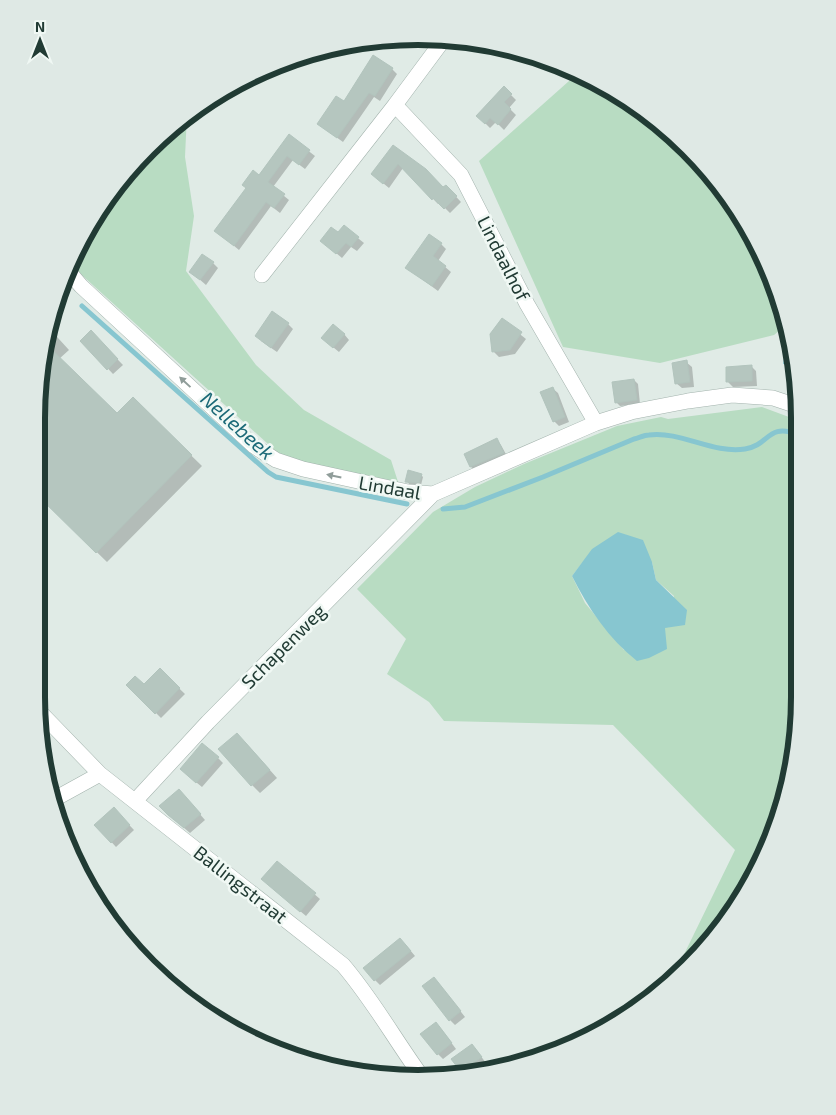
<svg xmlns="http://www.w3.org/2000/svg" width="836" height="1115" viewBox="0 0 836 1115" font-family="'Exo 2',sans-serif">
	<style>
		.green { fill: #b8dcc2; fill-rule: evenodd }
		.water { fill: #87c6d0 }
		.shadow { fill: #0003 }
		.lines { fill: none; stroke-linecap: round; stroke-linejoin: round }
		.stream { stroke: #87c6d0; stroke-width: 5 }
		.building { fill: #b5c6bf; stroke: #b2c4bd }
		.street-casing { stroke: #a3b3ad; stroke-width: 16 }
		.street { stroke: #fff; stroke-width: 15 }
		.oneway { fill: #909d9a }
		.labels { text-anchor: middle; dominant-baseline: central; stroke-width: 5; stroke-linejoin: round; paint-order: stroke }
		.street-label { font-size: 19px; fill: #213b34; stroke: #f0f8f4 }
		.water-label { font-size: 20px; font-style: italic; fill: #1b6977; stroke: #f0f8f4 }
		.rim { fill: none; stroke: #213b34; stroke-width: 6 }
	</style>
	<rect width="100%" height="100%" fill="#e0ebe6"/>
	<path class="green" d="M 578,73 L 609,88 L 670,131 L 721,186 L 771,272 L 785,326 L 774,335 L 660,363 L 563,347 L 479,161 Z
		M 187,114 L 185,157 L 194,216 L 186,271 L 256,365 L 304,410 L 391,460 L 399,485 L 290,464 L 73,267 L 100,206 Z
		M 762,407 L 797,420 L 799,722 L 780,819 L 749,888 L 705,949 L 672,979 L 735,850 L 613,725 L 444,721 L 429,702 L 387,674 L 406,639 L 357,589 L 433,512 L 475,487 L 524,464 L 617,426 L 661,417 L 668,419 ZM 652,562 L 656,580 L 674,596 L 665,628 L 624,650 L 585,603 L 572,576 L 582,563 Z"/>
	<path class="water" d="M 788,335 L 795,361 L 794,365 L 783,364 Z
		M 618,532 L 643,540 L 652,562 L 656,580 L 687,610 L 685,625 L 665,628 L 667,649 L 649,658 L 637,661 C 609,639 588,608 572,576 L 592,549 Z"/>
	<path class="shadow" d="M 392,69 L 397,74 L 380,101 L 374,97 L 343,142 L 318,124 L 344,103 Z
		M 504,88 L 516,100 L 509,108 L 516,115 L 504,130 L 496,122 L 490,128 L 478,116 Z
		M 289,136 L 315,156 L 305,169 L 293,160 L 273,187 L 289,200 L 280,213 L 271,206 L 239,250 L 216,231 Z
		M 393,146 L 444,189 L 446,186 L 461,202 L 450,213 L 439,202 L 438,204 L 403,168 L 389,188 L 378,179 Z
		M 344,227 L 364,243 L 357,251 L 351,247 L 342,258 L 322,241 L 339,234 Z
		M 441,244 L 446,249 L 438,261 L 451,272 L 438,291 L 407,268 Z
		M 213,263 L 218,268 L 206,285 L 191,272 Z
		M 502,320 L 526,339 L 515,354 L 499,357 L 494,352 Z
		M 288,324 L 293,329 L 277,352 L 261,341 Z
		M 48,327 L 69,350 L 59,359 L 117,415 L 133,399 L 202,466 L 107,562 L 37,494 L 37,393 Z
		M 91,332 L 123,365 L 113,374 L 82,341 Z
		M 344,334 L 349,340 L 339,352 L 328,343 Z
		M 686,362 L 692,367 L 694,387 L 682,388 L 676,383 Z
		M 751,366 L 756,371 L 757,386 L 733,387 L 728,382 Z
		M 634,380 L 638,384 L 640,404 L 620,406 L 616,402 Z
		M 552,388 L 558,393 L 569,422 L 559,426 L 554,421 Z
		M 496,439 L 501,445 L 508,458 L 477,472 L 471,467 L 465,454 Z
		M 421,475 L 423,477 L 421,485 L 409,484 L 407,481 Z
		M 160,670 L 185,694 L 161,718 L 128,685 L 144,686 Z
		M 245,742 L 277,778 L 260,793 L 252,785 Z
		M 218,758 L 223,763 L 202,787 L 186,774 Z
		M 184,796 L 205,820 L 190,833 L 168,814 Z
		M 113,808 L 134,830 L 116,847 L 96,825 Z
		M 277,862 L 320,899 L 306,916 L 268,884 Z
		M 405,944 L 415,956 L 380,985 L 375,980 Z
		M 439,984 L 465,1017 L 455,1025 L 450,1020 Z
		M 441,1029 L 456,1049 L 443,1059 L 438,1054 Z
		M 477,1051 L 486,1063 L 476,1070 L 464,1073 L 453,1059 Z"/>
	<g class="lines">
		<path class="stream" d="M 63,288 L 67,292
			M 82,306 L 268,472 L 276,477 L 407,504
			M 443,509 L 465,507 L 543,477 L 634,439 C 639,438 644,435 649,435 C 682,431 712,454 745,449 C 770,445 767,423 797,434"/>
	</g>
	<path class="building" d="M 373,55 L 393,68 L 375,96 L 369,93 L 337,138 L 317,124 L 336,96 L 344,101 Z
		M 504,86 L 512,94 L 504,102 L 511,109 L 498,125 L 490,118 L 485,124 L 476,116 Z
		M 289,134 L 310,150 L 299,165 L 287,156 L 268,182 L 285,194 L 274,208 L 266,202 L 234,246 L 214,231 L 246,188 L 242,185 L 253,170 L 259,175 Z
		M 393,145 L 426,169 L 443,187 L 446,185 L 457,196 L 444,209 L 433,198 L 432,200 L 398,164 L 383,184 L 371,174 Z
		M 344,225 L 359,237 L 351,247 L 346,243 L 336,254 L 320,241 L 331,227 L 338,232 Z
		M 429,234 L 442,243 L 433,256 L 446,266 L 432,286 L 405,268 Z
		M 202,254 L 214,262 L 200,280 L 189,272 Z
		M 272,311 L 289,323 L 271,348 L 255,336 Z
		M 502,318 L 522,332 L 510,350 L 492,352 L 490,334 Z
		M 333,324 L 345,334 L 333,348 L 321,338 Z
		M 91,330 L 118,359 L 107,370 L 80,341 Z
		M 45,343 L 117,413 L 133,397 L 192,455 L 96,553 L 37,495 L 37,393 Z
		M 687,360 L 690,382 L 675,384 L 672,363 Z
		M 752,365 L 752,381 L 726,382 L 726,367 Z
		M 634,379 L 637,400 L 615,403 L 612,382 Z
		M 553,387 L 565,417 L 553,422 L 540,392 Z
		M 497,438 L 504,453 L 470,467 L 464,454 Z
		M 408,470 L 422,474 L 419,483 L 405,482 Z
		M 160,668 L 180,688 L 155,714 L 126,685 L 135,676 L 144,684 Z
		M 237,733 L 270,770 L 251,786 L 218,749 Z
		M 202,743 L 219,757 L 196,783 L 180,769 Z
		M 179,789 L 201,814 L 184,828 L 168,815 L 159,806 Z
		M 114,807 L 130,825 L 111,843 L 94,825 Z
		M 277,861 L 316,893 L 300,912 L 261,879 Z
		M 400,938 L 411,951 L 374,981 L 363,968 Z
		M 434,977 L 461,1011 L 449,1021 L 422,986 Z
		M 436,1022 L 452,1043 L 437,1055 L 420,1034 Z
		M 472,1044 L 482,1057 L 461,1072 L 451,1059 Z"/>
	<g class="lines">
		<defs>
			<path id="street" d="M 444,39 L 395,105 L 461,175 L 527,304 L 596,423
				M 70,273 L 81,286 L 254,446 L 276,460 L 303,469 L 408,492 L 433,494 L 596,423 L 631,412 L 688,401 L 732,395 L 773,398 L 797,406
				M 262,275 L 395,105
				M 38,710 L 100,774 L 343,965 C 373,1000 395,1040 422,1077
				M 51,801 L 100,774
				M 135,801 L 208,722 L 433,494"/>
		</defs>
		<use href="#street" class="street-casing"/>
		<use href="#street" class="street"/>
	</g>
	<defs><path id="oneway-solid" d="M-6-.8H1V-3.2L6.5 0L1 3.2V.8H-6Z" transform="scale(1.25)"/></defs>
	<g class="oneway">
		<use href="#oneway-solid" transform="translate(185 382) rotate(-137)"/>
		<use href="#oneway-solid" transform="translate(334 476) rotate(-168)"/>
	</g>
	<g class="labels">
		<g class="street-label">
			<text transform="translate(504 258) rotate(63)">Lindaalhof</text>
			<text transform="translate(390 487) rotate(10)">Lindaal</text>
			<text transform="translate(283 646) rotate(-45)">Schapenweg</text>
			<text transform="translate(241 884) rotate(38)">Ballingstraat</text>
		</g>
		<g class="water-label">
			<text transform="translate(238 425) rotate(42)">Nellebeek</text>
		</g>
	</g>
	<path d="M0 0H836V1115H0ZM418 45H418A373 373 0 0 1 791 418V697A373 373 0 0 1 418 1070H418A373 373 0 0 1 45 697V418A373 373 0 0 1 418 45Z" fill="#dfe9e5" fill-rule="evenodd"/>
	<path class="rim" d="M418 45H418A373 373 0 0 1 791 418V697A373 373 0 0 1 418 1070H418A373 373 0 0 1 45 697V418A373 373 0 0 1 418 45Z"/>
	<g transform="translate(40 40)" stroke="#f0f8f4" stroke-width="4" paint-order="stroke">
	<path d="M0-4L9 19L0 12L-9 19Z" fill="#213b34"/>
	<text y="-8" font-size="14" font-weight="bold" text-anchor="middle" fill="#213b34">N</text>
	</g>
</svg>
